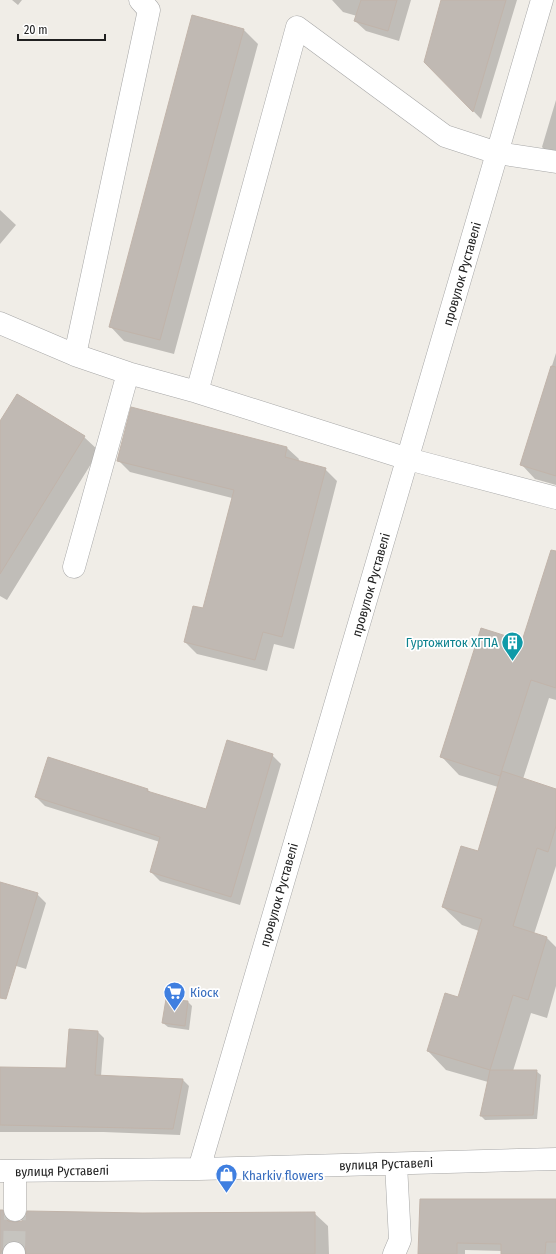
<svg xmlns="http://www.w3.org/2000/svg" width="556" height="1254" viewBox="0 0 556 1254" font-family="'Fira Sans Condensed',sans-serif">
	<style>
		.shadow { fill: #0003 }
		.building { fill: #c0b9b3; stroke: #c1b4aa }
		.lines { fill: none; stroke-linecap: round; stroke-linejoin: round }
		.minor-tunnel { stroke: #c6c4bf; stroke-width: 22; stroke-dasharray: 22 11; stroke-linecap: butt }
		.minor-casing { stroke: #a7a7a7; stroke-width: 23 }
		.minor { stroke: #fff; stroke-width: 22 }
		.labels { text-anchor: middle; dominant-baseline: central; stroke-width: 3.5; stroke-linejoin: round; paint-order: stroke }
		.street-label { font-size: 13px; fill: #202020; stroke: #fff }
		.culture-label { font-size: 13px; fill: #0d838f; stroke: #fff; text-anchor: end }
		.shop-label { font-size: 13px; fill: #366cbe; stroke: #fff; text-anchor: start }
	</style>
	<rect width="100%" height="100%" fill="#f0ede7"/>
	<path class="shadow" d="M 12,0 L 22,0 L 18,5 Z
		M 332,0 L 411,0 L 399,41 L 366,31 L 355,21 L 357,16 L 343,12 Z
		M 442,0 L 517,0 L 481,119 L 425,61 Z
		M 243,29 L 258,44 L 174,354 L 124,341 L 110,326 Z
		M 556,100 L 556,152 L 546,151 L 542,147 Z
		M 0,210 L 16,225 L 0,244 Z
		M 556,353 L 556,485 L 535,479 L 521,464 Z
		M 0,423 L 84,437 L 99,451 L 7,600 L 0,596 Z
		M 287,448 L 299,459 L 298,462 L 325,469 L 337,481 L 294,649 L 274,644 L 267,671 L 197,654 L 185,642 L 204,609 L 232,498 L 130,472 L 118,460 Z
		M 556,552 L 556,700 L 549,698 L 523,779 L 556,790 L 556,866 L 534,934 L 547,938 L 556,947 L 556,986 L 547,1018 L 531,1013 L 513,1071 L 536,1071 L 541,1075 L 537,1119 L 485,1120 L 481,1116 L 488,1082 L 446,1070 L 428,1051 L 459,998 L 479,931 L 462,925 L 443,907 L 478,852 L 498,787 L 459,775 L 441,756 L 523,642 Z
		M 272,755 L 281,764 L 240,905 L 160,881 L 151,872 L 160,842 L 45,806 L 36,797 L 148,790 L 152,794 L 207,810 Z
		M 0,883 L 37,894 L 46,903 L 26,969 L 0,961 Z
		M 188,1002 L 192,1006 L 189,1030 L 168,1027 L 163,1023 Z
		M 70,1030 L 98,1032 L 104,1038 L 101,1076 L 183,1080 L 189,1086 L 180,1135 L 103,1132 L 0,1132 L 0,1068 L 67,1069 Z
		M 556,1200 L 556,1254 L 502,1254 L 502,1251 L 465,1250 L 465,1254 L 419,1254 Z
		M 0,1211 L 14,1224 L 142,1214 L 314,1213 L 328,1226 L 329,1254 L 0,1254 Z"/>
	<path class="building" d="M 361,0 L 397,0 L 388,31 L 354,21 Z
		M 441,0 L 506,0 L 473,112 L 424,62 Z
		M 192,15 L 244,29 L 160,340 L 109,327 Z
		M 551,366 L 556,367 L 556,476 L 520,465 Z
		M 17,394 L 85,436 L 0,574 L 0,421 Z
		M 131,407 L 287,447 L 285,457 L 326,468 L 282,637 L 263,632 L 255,660 L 184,642 L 193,606 L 203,608 L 234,490 L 117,461 Z
		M 551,550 L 556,551 L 556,688 L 531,680 L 500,776 L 440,757 L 481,628 L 522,641 Z
		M 227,740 L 273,754 L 231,897 L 150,872 L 160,837 L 35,797 L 48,757 L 148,789 L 147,791 L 206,809 Z
		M 502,771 L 556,789 L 556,826 L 548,852 L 537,848 L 513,926 L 547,937 L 528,1000 L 513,995 L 490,1070 L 427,1051 L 445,993 L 458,997 L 482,919 L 442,907 L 461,846 L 478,851 Z
		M 0,882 L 38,893 L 6,999 L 0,998 Z
		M 166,999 L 188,1001 L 185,1026 L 162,1023 Z
		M 69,1029 L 98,1031 L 95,1075 L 183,1079 L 173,1129 L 0,1125 L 0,1067 L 66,1068 Z
		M 490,1070 L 537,1070 L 533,1115 L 480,1116 Z
		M 420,1199 L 556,1199 L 556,1242 L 546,1242 L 545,1254 L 501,1254 L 501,1244 L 457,1243 L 457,1254 L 418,1254 Z
		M 0,1210 L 3,1210 L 4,1216 L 8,1221 L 15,1222 L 22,1221 L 26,1216 L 27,1211 L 142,1213 L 315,1212 L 315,1254 L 26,1254 L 25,1246 L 20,1242 L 14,1241 L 7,1242 L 0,1254 Z"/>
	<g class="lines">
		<path class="minor-tunnel" d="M 14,1253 L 15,1210"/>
		<defs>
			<path id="minor" d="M 140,0 L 149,10 L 75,355 L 128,373 L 197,392 L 408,459 L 556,498
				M 0,323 L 75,355
				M 197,392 L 297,27 L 445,136 L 497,153 L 556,162
				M 74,567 L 128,373
				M 199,1169 L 542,0
				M 0,1171 L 199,1169 L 556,1159
				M 15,1171 L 15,1210
				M 14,1253 L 14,1254
				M 394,1254 L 400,1240 L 396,1164"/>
		</defs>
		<use href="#minor" class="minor-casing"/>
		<use href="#minor" class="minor"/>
	</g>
	<defs>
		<symbol id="building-pin" viewBox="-11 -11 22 30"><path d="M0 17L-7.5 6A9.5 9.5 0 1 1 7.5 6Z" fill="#0f9aa8" stroke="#fff"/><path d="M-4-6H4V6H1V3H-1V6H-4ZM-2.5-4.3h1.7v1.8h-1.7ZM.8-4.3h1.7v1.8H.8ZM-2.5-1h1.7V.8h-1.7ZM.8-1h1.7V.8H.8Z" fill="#fff"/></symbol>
		<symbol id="supermarket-pin" viewBox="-11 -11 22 30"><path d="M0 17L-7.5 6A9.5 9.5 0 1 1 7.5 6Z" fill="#3f7fe0" stroke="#fff"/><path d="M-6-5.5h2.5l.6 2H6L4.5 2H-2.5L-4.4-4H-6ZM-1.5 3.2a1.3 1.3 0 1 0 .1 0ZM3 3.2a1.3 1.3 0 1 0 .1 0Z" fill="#fff"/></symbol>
		<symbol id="shop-pin" viewBox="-11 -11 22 30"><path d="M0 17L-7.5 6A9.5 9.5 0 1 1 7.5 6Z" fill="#3f7fe0" stroke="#fff"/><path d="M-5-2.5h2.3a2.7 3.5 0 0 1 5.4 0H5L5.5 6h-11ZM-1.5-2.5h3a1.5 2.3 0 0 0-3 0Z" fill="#fff"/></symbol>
	</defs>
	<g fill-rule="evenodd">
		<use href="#building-pin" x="500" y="630" width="25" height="34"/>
		<use href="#supermarket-pin" x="162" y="980" width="25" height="34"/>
		<use href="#shop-pin" x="214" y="1162" width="25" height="34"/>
	</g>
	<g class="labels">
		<g class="street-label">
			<text transform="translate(462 274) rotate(-74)">провулок Руставелі</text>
			<text transform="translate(371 585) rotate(-74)">провулок Руставелі</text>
			<text transform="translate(279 895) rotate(-74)">провулок Руставелі</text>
			<text transform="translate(386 1164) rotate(-2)">вулиця Руставелі</text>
			<text transform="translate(62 1171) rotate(-1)">вулиця Руставелі</text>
		</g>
		<g class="culture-label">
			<text x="498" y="642">Гуртожиток ХГПА</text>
		</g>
		<g class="shop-label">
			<text x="190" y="992">Кіоск</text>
			<text x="242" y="1175">Kharkiv flowers</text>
		</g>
	</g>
	<path d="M18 34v6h87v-6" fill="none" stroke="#202020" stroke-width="2"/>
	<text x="24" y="34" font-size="12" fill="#202020" stroke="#ffffff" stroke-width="3" paint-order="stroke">20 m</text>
</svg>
